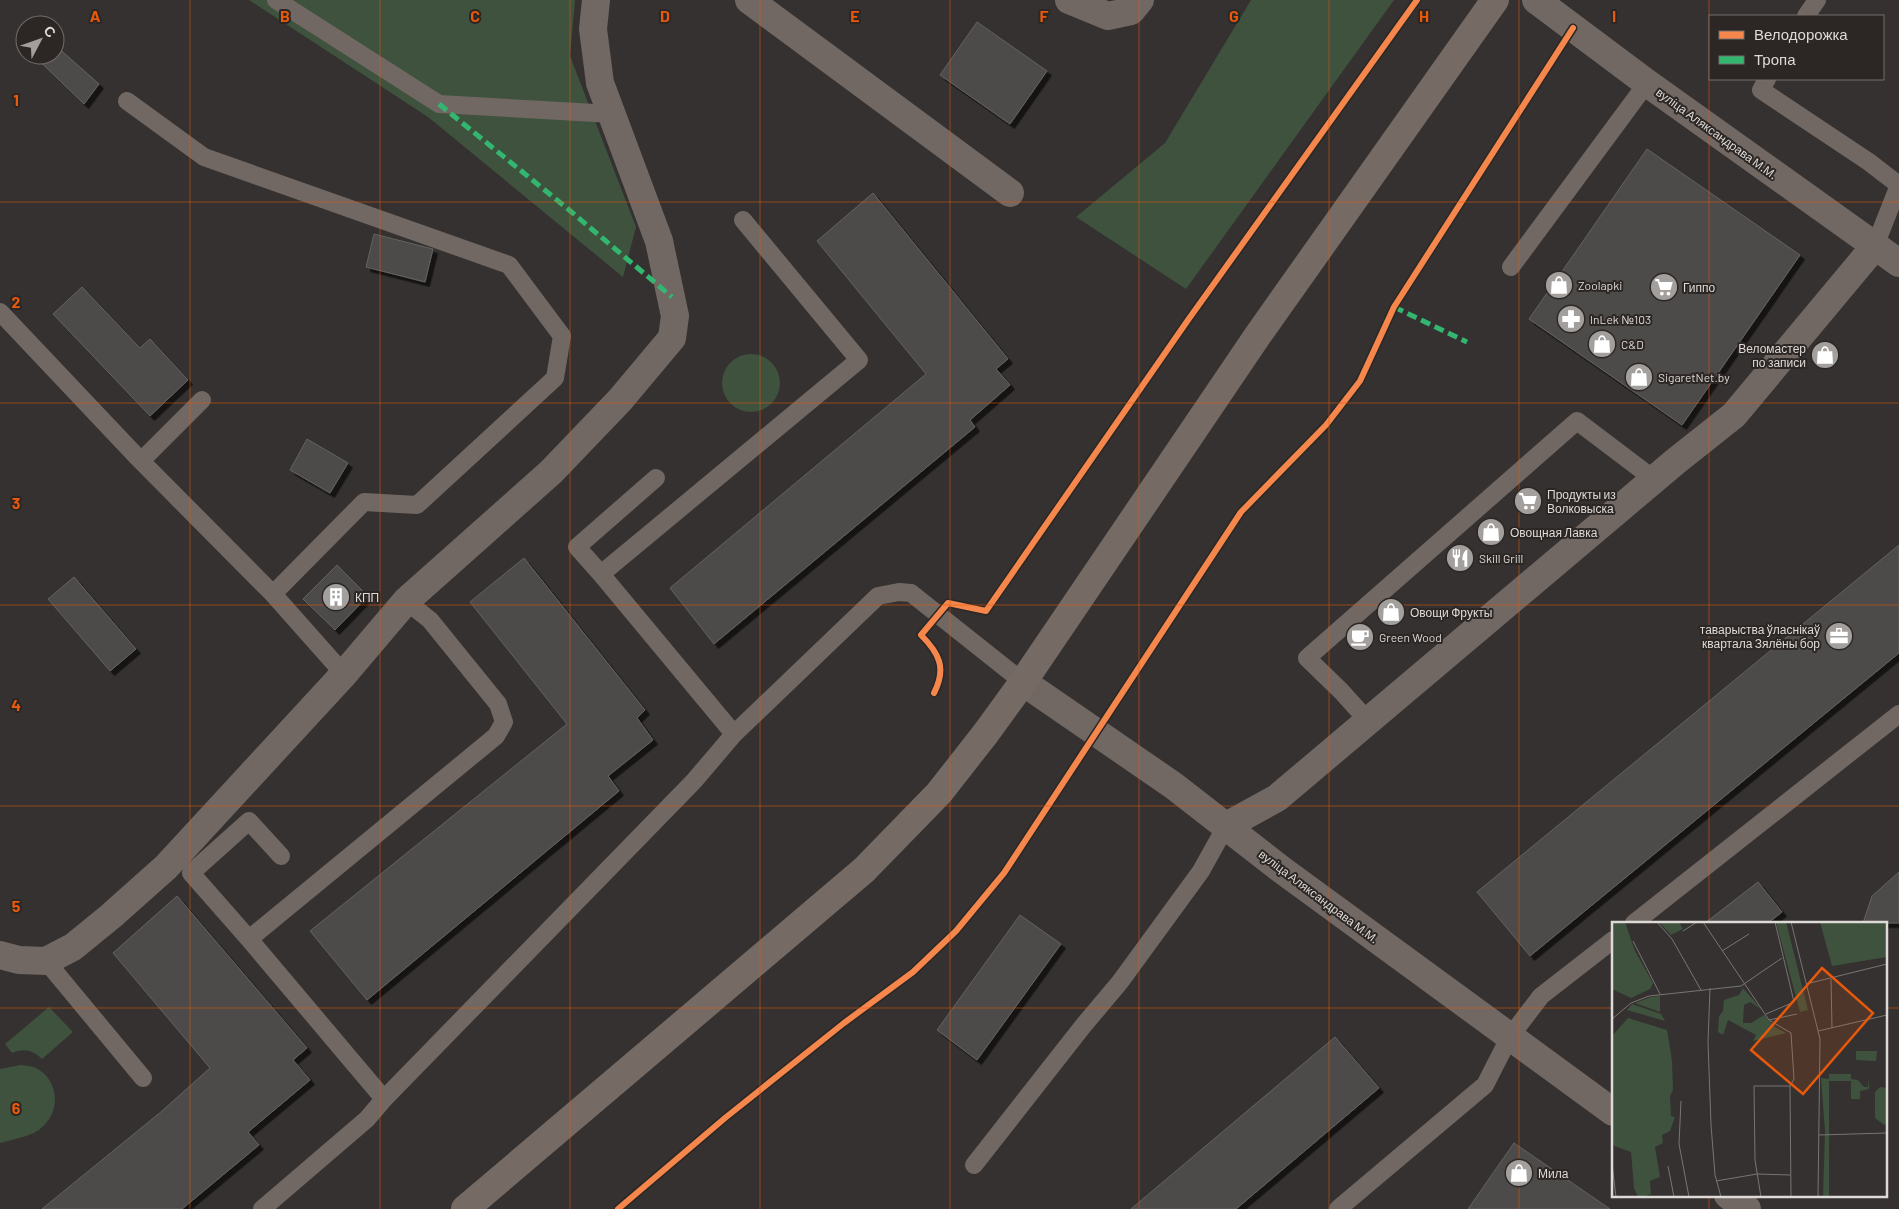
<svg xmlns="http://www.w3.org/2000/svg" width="1899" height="1209" viewBox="0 0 1899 1209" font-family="Barlow,sans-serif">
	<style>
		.green { fill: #3e523e }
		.building { fill: #4e4b4a; stroke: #646261; filter: url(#shadow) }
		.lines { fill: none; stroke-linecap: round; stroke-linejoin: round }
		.service { stroke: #726863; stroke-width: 18 }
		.minor { stroke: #726863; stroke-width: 28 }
		.secondary { stroke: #756b64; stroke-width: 28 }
		.quiet { stroke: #33b770; stroke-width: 5; stroke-dasharray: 10 5; stroke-linecap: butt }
		.cycleway-casing { stroke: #2c2724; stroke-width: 9 }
		.cycleway { stroke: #f5874c; stroke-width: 6 }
		.grid { fill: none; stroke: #e8590c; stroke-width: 1; stroke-opacity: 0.55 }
		.labels { text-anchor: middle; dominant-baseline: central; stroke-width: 4; stroke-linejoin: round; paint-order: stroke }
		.street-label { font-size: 12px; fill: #dedad8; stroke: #2c2724 }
		.poi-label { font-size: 12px; fill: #dedad8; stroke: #2c2724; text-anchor: start }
		.inset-road { fill: none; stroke: #787573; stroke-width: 1 }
		.view { fill: #e8590c; fill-opacity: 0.15; stroke: #e8590c; stroke-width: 2.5 }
		.inset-edge { fill: none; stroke: #dedad8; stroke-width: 2.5 }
		.grid-label { font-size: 16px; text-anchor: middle; font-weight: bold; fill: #e8590c; stroke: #2c2724; stroke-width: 4; stroke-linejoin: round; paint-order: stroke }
	</style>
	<defs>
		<filter id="shadow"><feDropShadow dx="4.5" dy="4.5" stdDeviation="0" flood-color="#0009"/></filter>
	</defs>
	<rect width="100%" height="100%" fill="#343130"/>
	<path class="green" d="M 249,0 L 575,0 L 570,56 L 636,227 L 623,277 L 428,117 Z
		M 1251,0 L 1394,0 L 1186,289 L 1076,217 L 1165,143 Z
		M722 383a29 29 0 1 1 58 0a29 29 0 1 1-58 0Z
		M 49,1007 L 73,1032 L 42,1059 C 33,1050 24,1048 12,1053 L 5,1044 Z
		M 21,1065 C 26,1066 32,1066 36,1068 C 60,1080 61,1114 40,1129 C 32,1136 11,1140 0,1143 L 0,1069 Z"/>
	<path class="building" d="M 977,22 L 1047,71 L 1010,124 L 940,75 Z
		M 55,45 L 99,84 L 84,104 L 33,55 L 55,55 Z
		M 1647,149 L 1800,255 L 1682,425 L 1529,319 Z
		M 873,193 L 1008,359 L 996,369 L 1010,385 L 970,420 L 975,427 L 714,644 L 670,588 L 926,374 L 817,241 Z
		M 374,234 L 433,249 L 425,282 L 366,267 Z
		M 82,287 L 140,348 L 150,339 L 188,380 L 150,416 L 53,314 Z
		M 307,439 L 348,463 L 330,493 L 290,470 Z
		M 1899,545 L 1899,653 L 1530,956 L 1477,892 Z
		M 524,558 L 645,710 L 637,718 L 653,740 L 608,776 L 619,791 L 367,1000 L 310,931 L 567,724 L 470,602 Z
		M 337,565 L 368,596 L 335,630 L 303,599 Z
		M 74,577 L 136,649 L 110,671 L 48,599 Z
		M 1899,872 L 1899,923 L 1863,923 L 1872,896 Z
		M 1758,882 L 1782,912 L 1768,923 L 1705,923 Z
		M 177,896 L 307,1048 L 293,1060 L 310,1080 L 248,1132 L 259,1145 L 182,1209 L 42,1209 L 162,1111 L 210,1068 L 113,953 Z
		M 1020,915 L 1061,944 L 977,1060 L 937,1030 Z
		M 1335,1037 L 1379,1088 L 1236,1209 L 1131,1209 Z
		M 1514,1143 L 1610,1209 L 1468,1209 Z"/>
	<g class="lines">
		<path class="service" d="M 276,0 L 439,104 L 612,114
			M 1806,16 L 1817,0
			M 1767,79 L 1761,90 L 1869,162 L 1899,185
			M 127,101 L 204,157 L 509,265 L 562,336 L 555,378 L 417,505 L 364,502 L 273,594
			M 1875,246 L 1899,185
			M 1511,267 L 1647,83
			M 0,312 L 141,461 L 273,594 L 344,674
			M 141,461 L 202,400
			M 601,574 L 577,547 L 656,478
			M 1369,722 L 1341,691 L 1307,658 L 1577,421 L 1655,480
			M 734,734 L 601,574 L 859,360 L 743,220
			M 281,856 L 249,821 L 191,873 L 249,939 L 384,1099
			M 1634,923 L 1899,714
			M 249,939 L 496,736 L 504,722 L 498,704 L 430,620 L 406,601
			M 46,961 L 143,1078
			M 974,1165 L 1083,1026 L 1120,982 L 1201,871 L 1226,826
			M 262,1209 L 367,1119 L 384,1099 L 694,781 L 734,734 L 878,596 L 899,592 L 911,593 L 1023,682
			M 1338,1209 L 1485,1085 L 1509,1038 L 1541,996 L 1613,940"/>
		<path class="minor" d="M 749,0 L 1010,193
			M 1069,0 L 1108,16 L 1131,11 L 1140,0
			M 1536,0 L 1647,83 L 1899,263
			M 1023,682 L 1174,786 L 1282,870 L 1613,1112
			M 1226,826 L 1277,798 L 1676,461 L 1734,415 L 1875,246
			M 0,955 L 19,960 L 46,961 L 73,947 L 111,916 L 166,867 L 344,674 L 406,601 L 551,472 L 620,400 L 672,338 L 675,316 L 659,241 L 600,83 L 593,29 L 596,0
			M 1728,1195 L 1747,1209"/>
		<path class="secondary" d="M 465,1209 L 864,870 L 939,793 L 986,733 L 1023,682 L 1258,335 L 1495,0"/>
		<path class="quiet" d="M 439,104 L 568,209 L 672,297
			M 1394,307 L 1467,342"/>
		<defs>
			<path id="cycleway" d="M 934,693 C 947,668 939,653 921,635 L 948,603 L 986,611 L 1188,320 L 1417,0
				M 618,1209 L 725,1118 L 844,1023 L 913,972 L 956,931 L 1004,873 L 1241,512 L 1326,425 L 1360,381 L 1394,307 L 1573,28"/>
		</defs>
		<use href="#cycleway" class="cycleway-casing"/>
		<use href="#cycleway" class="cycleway"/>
	</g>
	<path class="grid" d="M 190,0 L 190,1209M 380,0 L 380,1209M 570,0 L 570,1209M 760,0 L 760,1209M 950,0 L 950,1209M 1139,0 L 1139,1209M 1329,0 L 1329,1209M 1519,0 L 1519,1209M 1709,0 L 1709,923M 0,202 L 1899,202M 0,403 L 1899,403M 0,605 L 1899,605M 0,806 L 1899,806M 0,1008 L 1613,1008M 1885,1008 L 1899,1008M 1709,1195 L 1709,1209"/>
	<defs>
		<symbol id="shop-disc" viewBox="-11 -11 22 22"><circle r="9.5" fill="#a29f9d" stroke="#2c2724"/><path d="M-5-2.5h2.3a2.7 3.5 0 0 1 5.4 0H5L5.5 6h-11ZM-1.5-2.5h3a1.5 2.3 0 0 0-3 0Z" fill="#fff"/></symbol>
		<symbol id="supermarket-disc" viewBox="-11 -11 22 22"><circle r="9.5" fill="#a29f9d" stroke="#2c2724"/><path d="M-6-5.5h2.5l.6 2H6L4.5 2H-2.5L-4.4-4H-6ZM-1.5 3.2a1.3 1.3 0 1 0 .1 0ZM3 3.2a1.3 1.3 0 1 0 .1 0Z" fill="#fff"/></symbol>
		<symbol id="pharmacy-disc" viewBox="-11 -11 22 22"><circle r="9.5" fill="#a29f9d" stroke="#2c2724"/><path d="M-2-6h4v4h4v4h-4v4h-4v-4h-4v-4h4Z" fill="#fff"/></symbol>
		<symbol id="restaurant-disc" viewBox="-11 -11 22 22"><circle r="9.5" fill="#a29f9d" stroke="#2c2724"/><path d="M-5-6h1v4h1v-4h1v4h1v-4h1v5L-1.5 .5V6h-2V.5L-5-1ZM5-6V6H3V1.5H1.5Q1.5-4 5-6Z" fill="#fff"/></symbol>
		<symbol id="building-disc" viewBox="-11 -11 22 22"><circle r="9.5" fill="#a29f9d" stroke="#2c2724"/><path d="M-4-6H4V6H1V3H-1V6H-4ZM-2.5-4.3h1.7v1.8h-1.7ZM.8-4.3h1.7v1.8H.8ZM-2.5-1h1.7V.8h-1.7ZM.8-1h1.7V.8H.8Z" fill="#fff"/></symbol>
		<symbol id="office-disc" viewBox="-11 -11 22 22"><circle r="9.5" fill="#a29f9d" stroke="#2c2724"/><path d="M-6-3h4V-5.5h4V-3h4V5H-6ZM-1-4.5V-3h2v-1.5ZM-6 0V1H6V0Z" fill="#fff"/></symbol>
		<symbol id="cafe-disc" viewBox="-11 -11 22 22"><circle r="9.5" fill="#a29f9d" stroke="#2c2724"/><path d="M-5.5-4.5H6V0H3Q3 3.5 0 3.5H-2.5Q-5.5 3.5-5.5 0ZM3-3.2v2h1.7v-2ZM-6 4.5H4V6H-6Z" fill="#fff"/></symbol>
	</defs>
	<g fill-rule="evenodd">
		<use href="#shop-disc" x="1543" y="269" width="32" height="32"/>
		<use href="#supermarket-disc" x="1648" y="271" width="32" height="32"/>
		<use href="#pharmacy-disc" x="1555" y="303" width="32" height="32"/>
		<use href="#shop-disc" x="1586" y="328" width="32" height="32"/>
		<use href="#shop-disc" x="1809" y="339" width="32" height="32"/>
		<use href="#shop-disc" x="1623" y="361" width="32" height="32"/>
		<use href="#supermarket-disc" x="1512" y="485" width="32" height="32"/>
		<use href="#shop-disc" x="1475" y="516" width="32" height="32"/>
		<use href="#restaurant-disc" x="1444" y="542" width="32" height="32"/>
		<use href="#building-disc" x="320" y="581" width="32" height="32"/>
		<use href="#shop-disc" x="1375" y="596" width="32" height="32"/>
		<use href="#office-disc" x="1823" y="620" width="32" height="32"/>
		<use href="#cafe-disc" x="1344" y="621" width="32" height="32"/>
		<use href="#shop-disc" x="1503" y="1157" width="32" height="32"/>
	</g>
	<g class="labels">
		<g class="street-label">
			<text transform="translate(1717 133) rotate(36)">вуліца Аляксандрава М.М.</text>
			<text transform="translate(1319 896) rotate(37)">вуліца Аляксандрава М.М.</text>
		</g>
		<g class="poi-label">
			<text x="1578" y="285">Zoolapki</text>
			<text x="1683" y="287">Гиппо</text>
			<text x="1590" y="319">InLek №103</text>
			<text x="1621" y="344">C&amp;D</text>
			<text x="1806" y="348" text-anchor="end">Веломастер<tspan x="1806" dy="14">по записи</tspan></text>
			<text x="1658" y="377">SigaretNet.by</text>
			<text x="1547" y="494">Продукты из<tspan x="1547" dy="14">Волковыска</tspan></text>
			<text x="1510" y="532">Овощная Лавка</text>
			<text x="1479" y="558">Skill Grill</text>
			<text x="355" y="597">КПП</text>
			<text x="1410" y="612">Овощи Фрукты</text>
			<text x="1820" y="629" text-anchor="end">таварыства ўласнікаў<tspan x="1820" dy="14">квартала Зялёны бор</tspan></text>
			<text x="1379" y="637">Green Wood</text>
			<text x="1538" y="1173">Мила</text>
		</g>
	</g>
	<g transform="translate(1612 922)">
		<rect width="275" height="275" fill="#343130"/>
		<path d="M 0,0 L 13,0 L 23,29 L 41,61 L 38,67 L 19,76 L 0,67 ZM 47,0 L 67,0 L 71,7 L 59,13 ZM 164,0 L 174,0 L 196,88 L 188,90 ZM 208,0 L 275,0 L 275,35 L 220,44 ZM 131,66 L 149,87 L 138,80 L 132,83 L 131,101 L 139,101 L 152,93 L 163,105 L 174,111 L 141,119 L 144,113 L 116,98 L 111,113 L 106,110 L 107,94 L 111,89 L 112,78 L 127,73 ZM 48,74 L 48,90 L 23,81 L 39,75 ZM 20,82 L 49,92 L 53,99 L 15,88 ZM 16,96 L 55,108 L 60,139 L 61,168 L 58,174 L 59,194 L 63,195 L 58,209 L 50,213 L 51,221 L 43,225 L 48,255 L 38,259 L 39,272 L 31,275 L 26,275 L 22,266 L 19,230 L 2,224 L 0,216 L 0,114 ZM 244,129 L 265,129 L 264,139 L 244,138 ZM 217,152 L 239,152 L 239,157 L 246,158 L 252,165 L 256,165 L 257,154 L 257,167 L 248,169 L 248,177 L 239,177 L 239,159 L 217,159 L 217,275 L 211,275 L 213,209 L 209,156 L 217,157 ZM 268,165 L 275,166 L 275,201 L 272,203 L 263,196 L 263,170 Z" fill="#3e523e"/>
		<path class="inset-road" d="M 45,0 L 60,17 L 89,68M 91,0 L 157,98 L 179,111 L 182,157 L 178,164M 179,0 L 208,117 L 206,275M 71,9 L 85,0M 21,19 L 48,72M 110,29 L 137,12M 219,57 L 220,106M 194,62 L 275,42M 98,66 L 96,120 L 99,203 L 103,253 L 109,275M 154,92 L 182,80 L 163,0M 0,97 L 19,81 L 37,74 L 129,64 L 170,36M 157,98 L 185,92M 206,109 L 275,93M 178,164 L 179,275M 69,179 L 67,222 L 77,275M 207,213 L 275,211M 0,242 L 4,275M 56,244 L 62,275M 104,259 L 145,252 L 178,253M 149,275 L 143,238 L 142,164 L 178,164"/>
		<path class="view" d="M 210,46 L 261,91 L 191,172 L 139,128 Z"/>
		<rect width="275" height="275" class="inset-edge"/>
	</g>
	<g class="grid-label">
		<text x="95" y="22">A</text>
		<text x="285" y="22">B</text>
		<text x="475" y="22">C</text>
		<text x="665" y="22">D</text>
		<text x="855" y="22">E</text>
		<text x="1044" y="22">F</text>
		<text x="1234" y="22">G</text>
		<text x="1424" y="22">H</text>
		<text x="1614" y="22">I</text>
		<text x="16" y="106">1</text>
		<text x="16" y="308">2</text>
		<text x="16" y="509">3</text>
		<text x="16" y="711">4</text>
		<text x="16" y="912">5</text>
		<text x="16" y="1114">6</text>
	</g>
	<rect x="1709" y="15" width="175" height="65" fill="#2c2724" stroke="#736f6c"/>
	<rect x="1719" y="31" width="25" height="8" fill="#f5874c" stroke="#736f6c"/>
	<text x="1754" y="40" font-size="15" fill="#dedad8">Велодорожка</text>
	<rect x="1719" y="56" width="25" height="8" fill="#33b770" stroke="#736f6c"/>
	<text x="1754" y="65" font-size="15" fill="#dedad8">Тропа</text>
	<g transform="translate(40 40) rotate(49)"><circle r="24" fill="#2c2724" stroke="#736f6c"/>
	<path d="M0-4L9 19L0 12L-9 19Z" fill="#a29f9d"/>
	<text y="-8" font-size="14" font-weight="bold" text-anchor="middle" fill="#dedad8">С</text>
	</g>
</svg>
